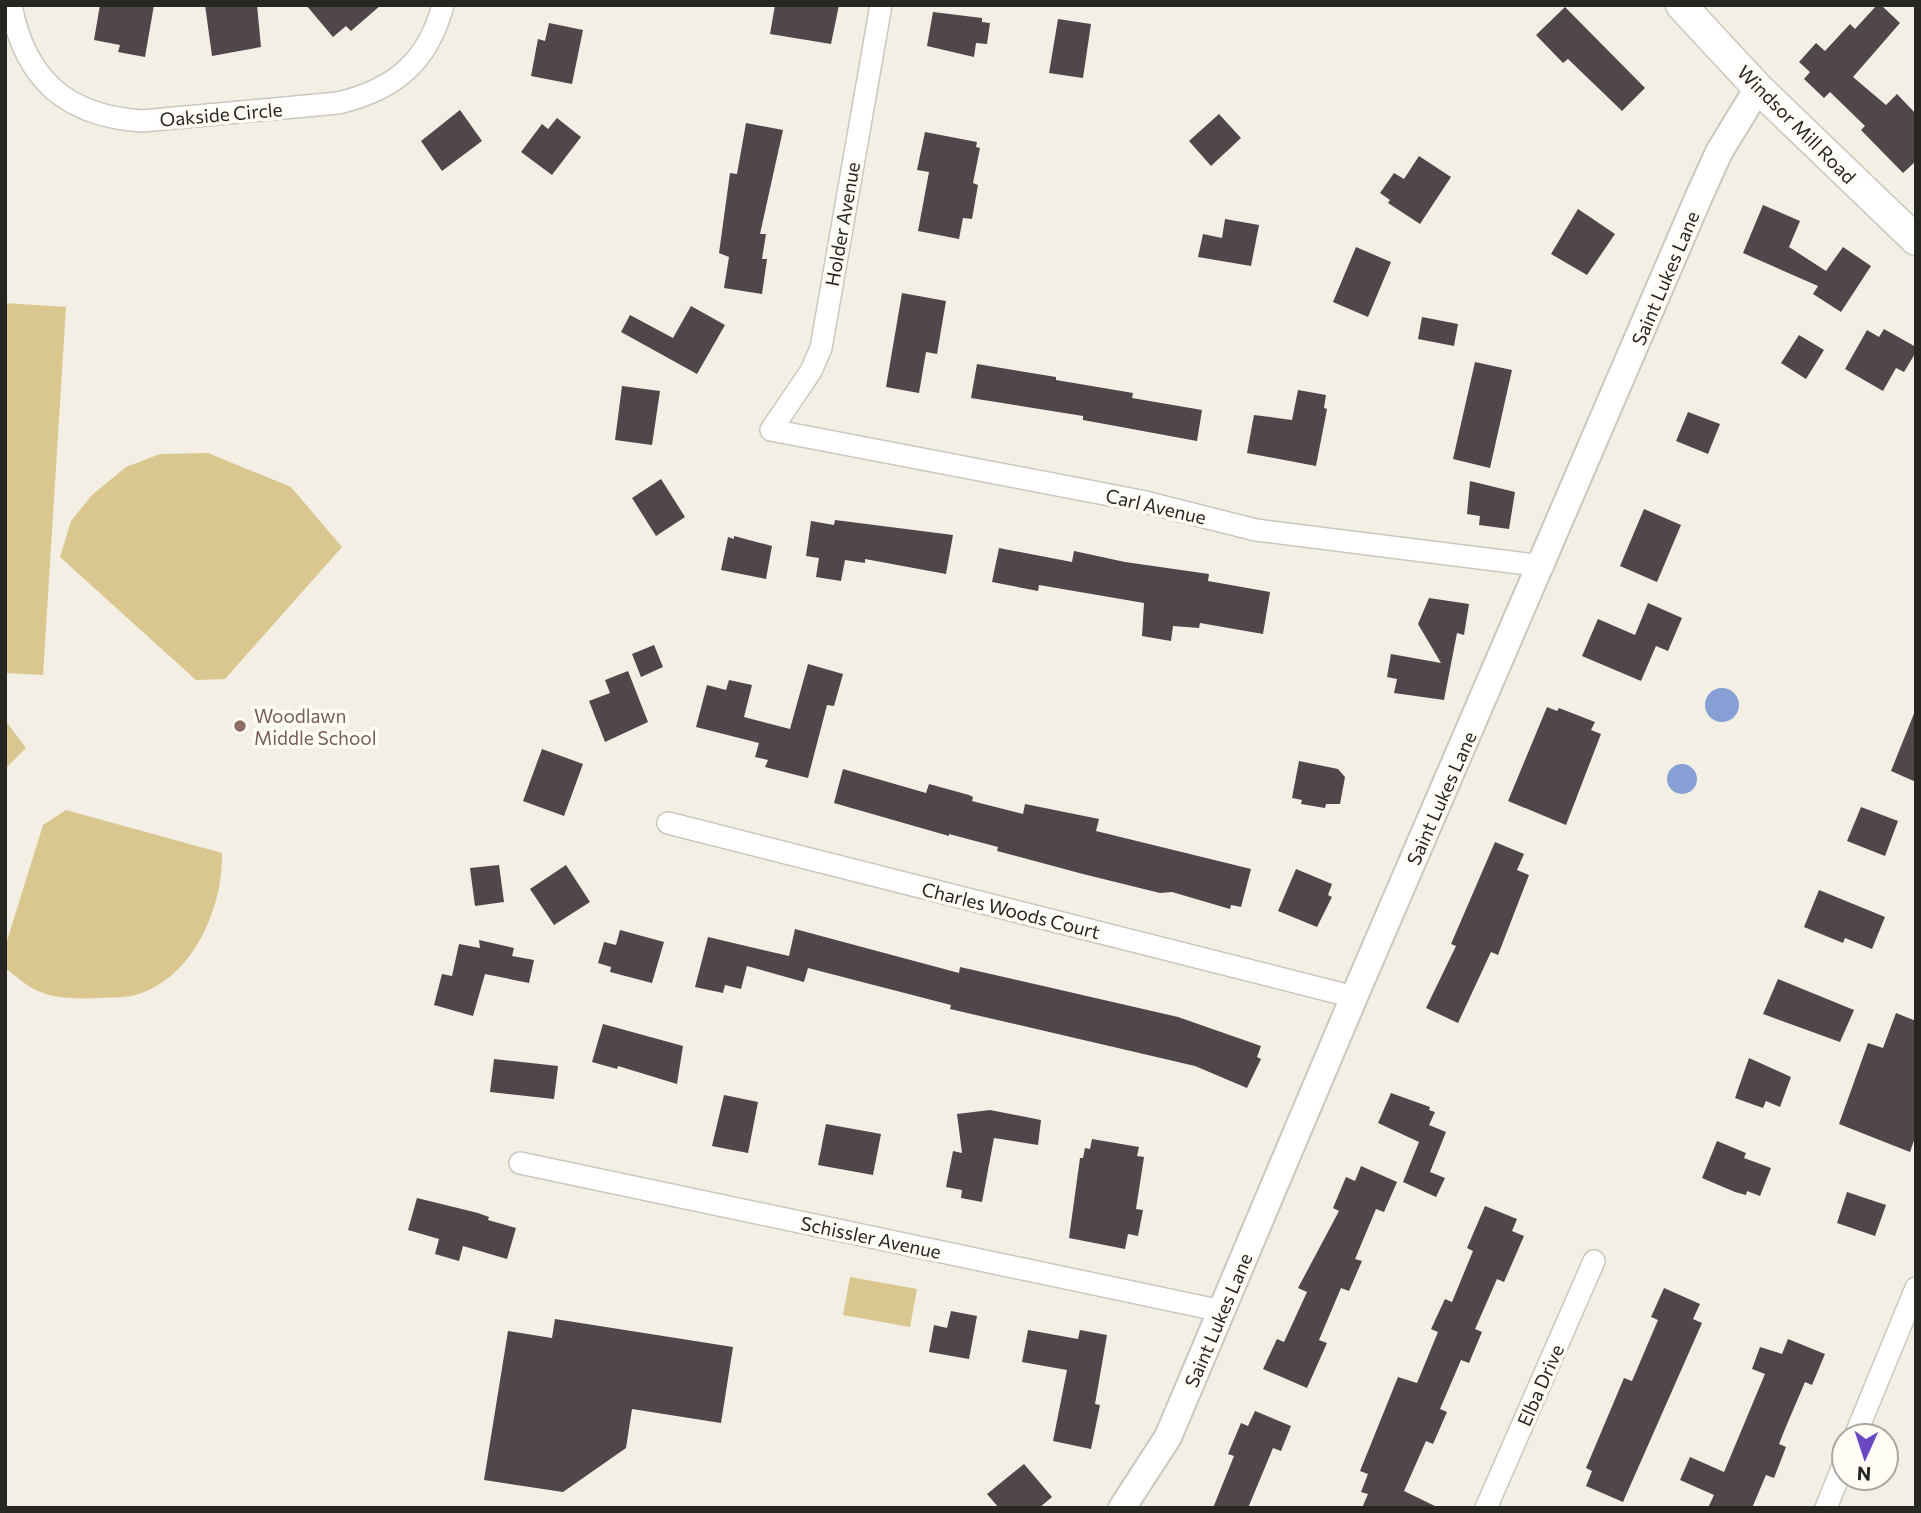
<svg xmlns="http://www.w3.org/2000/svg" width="1921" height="1513" viewBox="0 0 1921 1513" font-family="Commissioner,sans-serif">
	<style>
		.green { fill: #d9c78f }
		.water { fill: #86a0d5 }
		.building { fill: #50474b }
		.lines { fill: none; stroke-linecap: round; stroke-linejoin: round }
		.minor-casing { stroke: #cac7bd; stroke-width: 24 }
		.tertiary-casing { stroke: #cac7bd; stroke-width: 30 }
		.secondary-casing { stroke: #cac7bd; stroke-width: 33 }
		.minor { stroke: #fff; stroke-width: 21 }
		.tertiary { stroke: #fff; stroke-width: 26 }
		.secondary { stroke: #fff; stroke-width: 30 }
		.education-dot { fill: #8d6e63; stroke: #fffdf6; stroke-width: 2.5 }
		.labels { text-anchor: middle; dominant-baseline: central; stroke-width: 7; stroke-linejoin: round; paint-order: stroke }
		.street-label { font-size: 19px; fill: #272622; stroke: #fffdf6 }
		.education-label { font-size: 19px; fill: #785e54; stroke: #fffdf6; text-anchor: start }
	</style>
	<rect width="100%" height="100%" fill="#f3efe5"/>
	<path class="green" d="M 5,303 L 66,307 L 43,675 L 5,673 Z
		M 208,453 L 291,487 L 342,547 L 225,679 L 196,680 L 60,557 L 71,521 L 92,495 L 126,467 L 160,454 Z
		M 5,720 L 26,748 L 5,769 Z
		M 66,810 L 222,853 C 223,909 192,982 131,996 C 121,998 109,997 99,998 C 79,999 54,999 36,990 C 25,985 15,975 5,968 L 5,947 L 43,825 Z
		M 850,1277 L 917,1289 L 910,1327 L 843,1315 Z"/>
	<path class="water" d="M1705 705a17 17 0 1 1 34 0a17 17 0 1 1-34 0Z
		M1667 779a15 15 0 1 1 30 0a15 15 0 1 1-30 0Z"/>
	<path class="building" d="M 100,5 L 154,5 L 145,57 L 118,52 L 120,45 L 94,40 Z
		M 205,5 L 257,5 L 261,47 L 212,56 Z
		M 306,5 L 381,5 L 351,31 L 346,26 L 333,37 Z
		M 775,5 L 839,5 L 831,44 L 770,34 Z
		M 1877,5 L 1881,5 L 1900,23 L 1853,77 L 1886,105 L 1897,94 L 1916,114 L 1916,161 L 1903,173 L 1861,130 L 1865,126 L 1830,92 L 1824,98 L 1804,79 L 1810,72 L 1799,62 L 1816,43 L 1825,51 L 1850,24 L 1855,29 Z
		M 1565,7 L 1645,88 L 1622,111 L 1568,59 L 1563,63 L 1536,35 Z
		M 933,12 L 982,18 L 982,22 L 990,23 L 987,44 L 976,43 L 974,57 L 927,46 Z
		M 1058,19 L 1091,24 L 1083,78 L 1049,73 Z
		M 549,23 L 583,30 L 572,84 L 531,76 L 538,39 L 545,41 Z
		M 460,110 L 482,141 L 442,171 L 421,141 Z
		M 1219,114 L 1241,138 L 1211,166 L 1189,141 Z
		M 557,118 L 581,137 L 552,175 L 521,152 L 542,124 L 548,129 Z
		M 746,123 L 783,130 L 760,234 L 766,234 L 762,259 L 767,259 L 762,294 L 724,288 L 729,257 L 719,253 L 730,173 L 737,174 Z
		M 925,132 L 977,142 L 976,147 L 980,148 L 973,183 L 978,185 L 972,219 L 963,218 L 959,239 L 918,231 L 929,172 L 917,170 Z
		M 1419,156 L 1451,177 L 1420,224 L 1388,203 L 1390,200 L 1380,193 L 1394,173 L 1404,179 Z
		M 1763,205 L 1800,221 L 1789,247 L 1826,271 L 1843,247 L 1871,266 L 1841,312 L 1813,294 L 1818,286 L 1743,253 Z
		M 1578,209 L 1615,234 L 1587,275 L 1551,254 Z
		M 1225,219 L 1259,225 L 1251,266 L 1198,257 L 1203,234 L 1222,238 Z
		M 1356,247 L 1391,262 L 1368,317 L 1333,302 Z
		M 902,293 L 946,301 L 937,354 L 926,352 L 919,393 L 886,387 Z
		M 691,306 L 725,325 L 697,374 L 621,332 L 630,315 L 673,338 Z
		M 1422,317 L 1458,324 L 1454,346 L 1418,339 Z
		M 1884,329 L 1916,347 L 1916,352 L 1904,372 L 1896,368 L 1883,391 L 1845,369 L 1867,330 L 1879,337 Z
		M 1799,335 L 1824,350 L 1806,379 L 1781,363 Z
		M 1475,362 L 1512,370 L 1490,468 L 1453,459 Z
		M 977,364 L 1056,377 L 1056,380 L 1133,393 L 1132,398 L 1202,410 L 1197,441 L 1083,420 L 1083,416 L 971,398 Z
		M 622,386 L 660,391 L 652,445 L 615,440 Z
		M 1298,390 L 1326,395 L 1324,408 L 1327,409 L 1316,466 L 1247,453 L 1254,415 L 1292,420 Z
		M 1688,412 L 1720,424 L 1708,454 L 1676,441 Z
		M 661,479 L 685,517 L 656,536 L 632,498 Z
		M 1470,481 L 1515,492 L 1509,529 L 1479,525 L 1480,516 L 1467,514 Z
		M 1644,509 L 1681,525 L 1657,582 L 1620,566 Z
		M 835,520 L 953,535 L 946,574 L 865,559 L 865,563 L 845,560 L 841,581 L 816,577 L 819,558 L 806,556 L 811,521 L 834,525 Z
		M 734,536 L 772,546 L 766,579 L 721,570 L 728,537 L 734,539 Z
		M 999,548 L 1072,562 L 1074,551 L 1125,562 L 1209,574 L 1208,581 L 1270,592 L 1263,634 L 1200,623 L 1199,628 L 1173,626 L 1171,641 L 1142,636 L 1144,603 L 1039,585 L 1038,591 L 992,582 Z
		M 1429,598 L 1469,604 L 1464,635 L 1457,633 L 1444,700 L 1394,693 L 1397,679 L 1387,677 L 1391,654 L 1441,663 L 1418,624 Z
		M 1648,603 L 1682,618 L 1668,651 L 1656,646 L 1641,681 L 1582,656 L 1598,619 L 1635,635 Z
		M 654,645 L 663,667 L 641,677 L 632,654 Z
		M 808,664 L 843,674 L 834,706 L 827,705 L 808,778 L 765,767 L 768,760 L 755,757 L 759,743 L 696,727 L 707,685 L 726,690 L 729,680 L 752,685 L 744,717 L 790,729 Z
		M 628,671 L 648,722 L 605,742 L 589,701 L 610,693 L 605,680 Z
		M 1547,707 L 1557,711 L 1559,708 L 1595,722 L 1591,730 L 1601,734 L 1566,825 L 1508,801 Z
		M 1915,711 L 1916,712 L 1916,782 L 1891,771 Z
		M 542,749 L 583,764 L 564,816 L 523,801 Z
		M 1299,761 L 1338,769 L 1345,777 L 1340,804 L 1326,804 L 1325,808 L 1301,804 L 1302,800 L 1292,798 Z
		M 843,769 L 926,793 L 929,784 L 969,795 L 973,797 L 972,801 L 1023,814 L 1025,804 L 1099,819 L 1096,831 L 1251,869 L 1241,907 L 1231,905 L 1230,909 L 1172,892 L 1160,893 L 1083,874 L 997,851 L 998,847 L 949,834 L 949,836 L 834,803 Z
		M 1861,807 L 1898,821 L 1885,856 L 1847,841 Z
		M 1495,842 L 1524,854 L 1517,870 L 1529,875 L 1498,955 L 1491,952 L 1458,1023 L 1426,1008 L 1456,946 L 1451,944 Z
		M 499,865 L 504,902 L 475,906 L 470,868 Z
		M 566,865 L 590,902 L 554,925 L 530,889 Z
		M 1296,869 L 1332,884 L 1328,895 L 1332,897 L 1317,927 L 1278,911 Z
		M 1819,890 L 1885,917 L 1872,949 L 1845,938 L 1843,943 L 1804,927 Z
		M 795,929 L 959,973 L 960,967 L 1178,1017 L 1261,1046 L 1257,1057 L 1261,1059 L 1247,1088 L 1195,1066 L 950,1009 L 951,1005 L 808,968 L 804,982 L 747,966 L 741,989 L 725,985 L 723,993 L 695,987 L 708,937 L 789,956 Z
		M 620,930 L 664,942 L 652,983 L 610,972 L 611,967 L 598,963 L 604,942 L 616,945 Z
		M 479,940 L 514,948 L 512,956 L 534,960 L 529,983 L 485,974 L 473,1016 L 434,1005 L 442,974 L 452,976 L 459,944 L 480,948 Z
		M 1778,979 L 1854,1010 L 1840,1042 L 1763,1014 Z
		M 1896,1013 L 1916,1021 L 1916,1135 L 1910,1152 L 1839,1124 L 1868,1043 L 1883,1048 Z
		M 603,1024 L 683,1046 L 677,1084 L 618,1066 L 617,1069 L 592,1062 Z
		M 1749,1058 L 1791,1077 L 1780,1107 L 1766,1101 L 1763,1108 L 1735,1098 Z
		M 494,1059 L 558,1066 L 554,1099 L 490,1092 Z
		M 1391,1093 L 1430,1107 L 1429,1110 L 1435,1112 L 1429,1125 L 1446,1132 L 1430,1172 L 1445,1178 L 1436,1197 L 1403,1182 L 1419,1142 L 1378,1123 Z
		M 724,1095 L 758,1102 L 748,1153 L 712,1146 Z
		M 990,1110 L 1041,1120 L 1038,1145 L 994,1138 L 982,1202 L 961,1198 L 962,1190 L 946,1187 L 953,1151 L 962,1153 L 957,1114 Z
		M 826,1124 L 881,1134 L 873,1175 L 818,1165 Z
		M 1092,1139 L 1139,1147 L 1137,1156 L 1144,1157 L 1136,1209 L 1143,1210 L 1138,1236 L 1128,1234 L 1125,1249 L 1069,1238 L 1080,1158 L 1083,1158 L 1085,1148 L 1090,1149 Z
		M 1717,1141 L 1746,1153 L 1744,1158 L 1771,1168 L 1760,1196 L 1747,1191 L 1746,1195 L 1735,1192 L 1702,1178 Z
		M 1361,1166 L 1397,1182 L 1384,1212 L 1376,1209 L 1355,1259 L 1362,1261 L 1349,1291 L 1341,1288 L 1319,1340 L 1327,1343 L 1307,1388 L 1263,1369 L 1277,1339 L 1284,1342 L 1307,1292 L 1298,1288 L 1339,1211 L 1333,1208 L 1346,1177 L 1355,1181 Z
		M 1847,1192 L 1886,1205 L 1875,1236 L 1837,1223 Z
		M 417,1198 L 478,1213 L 489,1217 L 488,1220 L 516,1228 L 507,1259 L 463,1246 L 459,1261 L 435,1254 L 439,1239 L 408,1230 Z
		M 1485,1206 L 1517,1219 L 1512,1231 L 1524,1236 L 1504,1282 L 1497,1279 L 1475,1329 L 1482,1332 L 1469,1363 L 1461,1360 L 1440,1409 L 1447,1412 L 1433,1444 L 1426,1441 L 1404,1491 L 1439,1508 L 1362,1508 L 1368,1494 L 1361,1492 L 1368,1474 L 1360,1471 L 1398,1377 L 1417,1383 L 1438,1332 L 1431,1329 L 1445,1299 L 1452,1302 L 1473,1251 L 1467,1248 Z
		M 1664,1288 L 1700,1304 L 1693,1319 L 1702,1323 L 1623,1502 L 1586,1486 L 1592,1471 L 1586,1468 L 1624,1378 L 1632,1381 L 1658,1320 L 1651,1317 Z
		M 951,1311 L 977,1316 L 969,1359 L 929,1352 L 934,1325 L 947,1328 Z
		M 555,1319 L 733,1347 L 721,1423 L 632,1409 L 626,1448 L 563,1492 L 484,1480 L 508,1331 L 552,1338 Z
		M 1028,1330 L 1078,1339 L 1080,1330 L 1107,1335 L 1095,1404 L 1100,1405 L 1091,1449 L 1053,1441 L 1067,1370 L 1022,1362 Z
		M 1788,1339 L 1825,1354 L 1812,1385 L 1805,1382 L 1785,1429 L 1779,1444 L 1786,1447 L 1774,1478 L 1766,1475 L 1752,1508 L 1708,1508 L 1714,1495 L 1680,1480 L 1690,1457 L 1724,1472 L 1765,1374 L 1752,1369 L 1760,1347 L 1782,1354 Z
		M 1255,1411 L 1291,1426 L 1281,1451 L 1273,1448 L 1248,1508 L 1213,1508 L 1234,1456 L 1228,1454 L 1241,1423 L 1248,1426 Z
		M 1024,1464 L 1052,1497 L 1039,1508 L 999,1508 L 987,1494 Z"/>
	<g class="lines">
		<defs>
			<path id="minor" d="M 11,5 C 25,80 67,116 142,121 L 338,103 C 394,90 428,62 443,5
				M 881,5 L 821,348 L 811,371 L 771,430 L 1141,501 L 1256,530 L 1543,566
				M 668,823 L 1354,997
				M 520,1163 L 1222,1311
				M 1855,1436 L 1916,1288
				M 1486,1508 L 1594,1261
				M 1826,1508 L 1844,1463"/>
			<path id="tertiary" d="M 1122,1508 L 1168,1437 L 1354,997 L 1700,194 L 1719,152 L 1758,88"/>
			<path id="secondary" d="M 1681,5 L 1758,88 L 1916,240"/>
		</defs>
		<use href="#minor" class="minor-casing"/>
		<use href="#tertiary" class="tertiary-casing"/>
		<use href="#secondary" class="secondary-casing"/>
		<use href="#minor" class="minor"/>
		<use href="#tertiary" class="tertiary"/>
		<use href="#secondary" class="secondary"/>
	</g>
	<circle class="education-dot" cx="240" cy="726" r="7"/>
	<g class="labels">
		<g class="street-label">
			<text transform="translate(221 114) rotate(-5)">Oakside Circle</text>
			<text transform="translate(1797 124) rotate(45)">Windsor Mill Road</text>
			<text transform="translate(842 224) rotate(-80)">Holder Avenue</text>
			<text transform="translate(1665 278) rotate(-67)">Saint Lukes Lane</text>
			<text transform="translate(1156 506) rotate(13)">Carl Avenue</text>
			<text transform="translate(1441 798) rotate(-66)">Saint Lukes Lane</text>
			<text transform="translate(1011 910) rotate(14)">Charles Woods Court</text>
			<text transform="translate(871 1237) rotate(12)">Schissler Avenue</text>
			<text transform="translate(1218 1320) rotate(-67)">Saint Lukes Lane</text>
			<text transform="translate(1540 1385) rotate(-66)">Elba Drive</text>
		</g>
		<g class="education-label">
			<text x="254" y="715">Woodlawn<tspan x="254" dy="22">Middle School</tspan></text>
		</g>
	</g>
	<rect width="1921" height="1513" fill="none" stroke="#272622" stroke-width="14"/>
	<g transform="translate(1865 1457) rotate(183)"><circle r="33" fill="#fffdf6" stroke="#a9a7a1" stroke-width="2"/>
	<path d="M0-5L12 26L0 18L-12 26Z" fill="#6948c1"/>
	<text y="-10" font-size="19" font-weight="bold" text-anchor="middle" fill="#272622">N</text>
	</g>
</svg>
